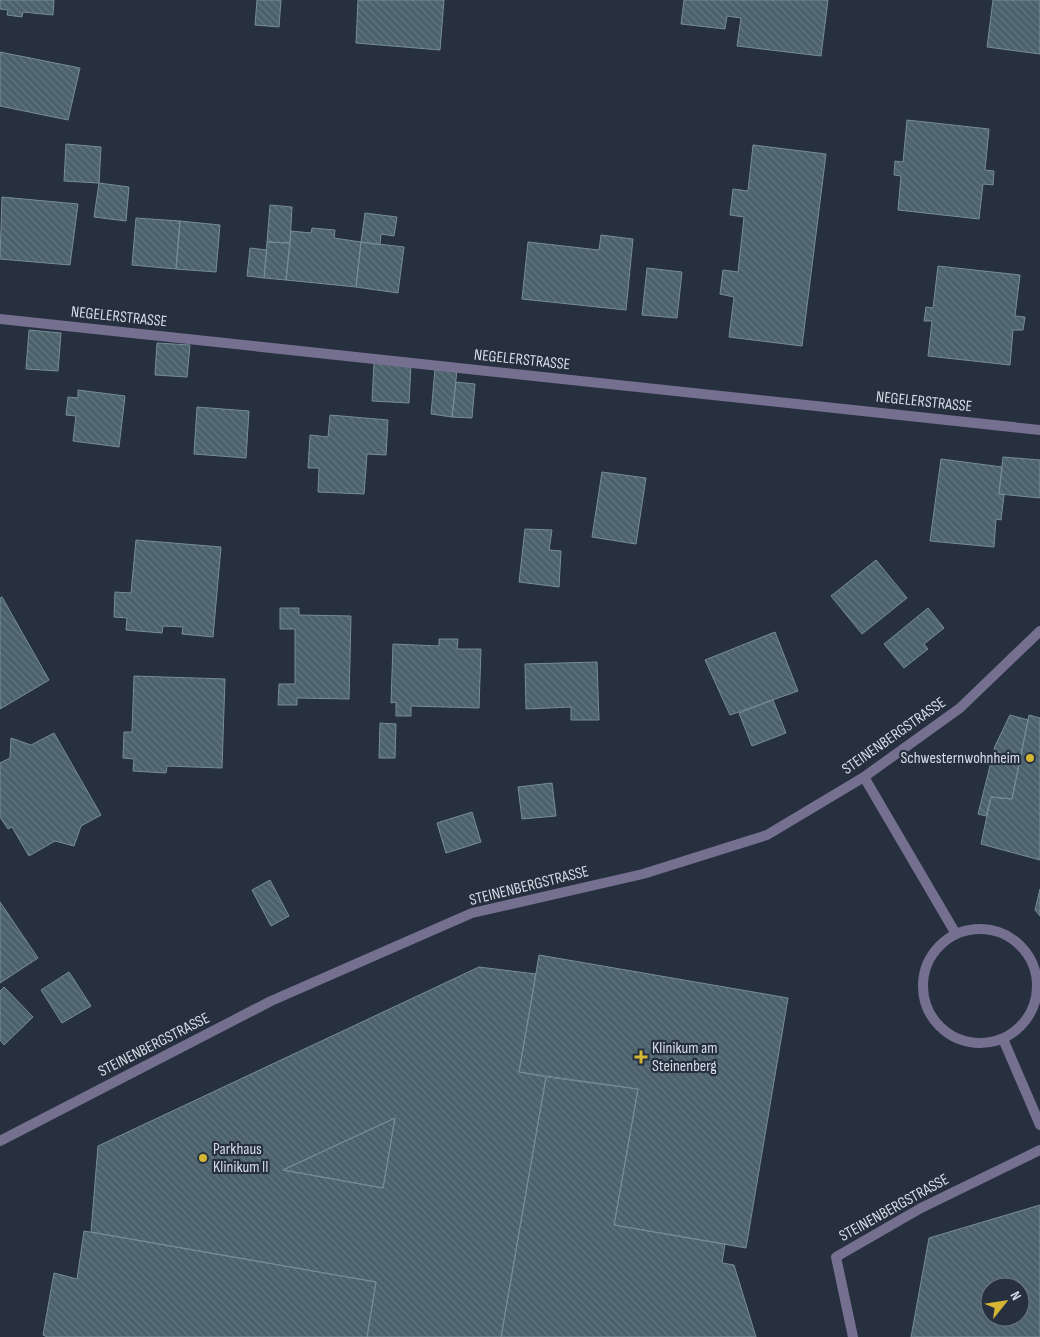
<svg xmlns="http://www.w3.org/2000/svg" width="1040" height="1337" viewBox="0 0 1040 1337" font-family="'Sofia Sans Condensed',sans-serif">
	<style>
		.building { fill: url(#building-back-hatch); stroke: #768d97; fill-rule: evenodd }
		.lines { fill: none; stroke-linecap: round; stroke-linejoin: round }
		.service { stroke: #767090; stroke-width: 10 }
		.minor { stroke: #767090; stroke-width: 10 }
		.poi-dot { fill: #d5b534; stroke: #26303f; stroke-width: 2 }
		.labels { text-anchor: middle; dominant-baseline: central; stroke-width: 4.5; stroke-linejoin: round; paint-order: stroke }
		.street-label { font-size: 16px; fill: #d7dde7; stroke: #26303f }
		.poi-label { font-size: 16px; fill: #d7dde7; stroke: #26303f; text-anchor: start }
	</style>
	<defs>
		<pattern id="building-back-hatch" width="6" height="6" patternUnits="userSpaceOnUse" patternTransform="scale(1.25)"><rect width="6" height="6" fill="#4b616b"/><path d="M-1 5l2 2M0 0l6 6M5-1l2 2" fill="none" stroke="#647780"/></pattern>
	</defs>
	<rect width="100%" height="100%" fill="#26303f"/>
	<path class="building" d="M 0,0 L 54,0 L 53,15 L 23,12 L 22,17 L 7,15 L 8,10 L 0,9 Z
		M 257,0 L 281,0 L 279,27 L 255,25 Z
		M 358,0 L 444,0 L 440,50 L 356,43 Z
		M 684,0 L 828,0 L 821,56 L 737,46 L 741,18 L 727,16 L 725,29 L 681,24 Z
		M 993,0 L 1040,0 L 1040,54 L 987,47 Z
		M 0,52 L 80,68 L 68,120 L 0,106 Z
		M 907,120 L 989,129 L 985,170 L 994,171 L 993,185 L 983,184 L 979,219 L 898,210 L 901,176 L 894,175 L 895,161 L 903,162 Z
		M 66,144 L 101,147 L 99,183 L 64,181 Z
		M 753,145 L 826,154 L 802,346 L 729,337 L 734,297 L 720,294 L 723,270 L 738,272 L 744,217 L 730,215 L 733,189 L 748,191 Z
		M 99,183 L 129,187 L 126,221 L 94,217 Z
		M 2,197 L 78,204 L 70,265 L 0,259 Z
		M 270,205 L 292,207 L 290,243 L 267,242 Z
		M 365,213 L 397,217 L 394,236 L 381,234 L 380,245 L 361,242 Z
		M 136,218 L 180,221 L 176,269 L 132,265 Z
		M 180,221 L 220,225 L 216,272 L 176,269 Z
		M 312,228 L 335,230 L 334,238 L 361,242 L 356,287 L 286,280 L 291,231 L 311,233 Z
		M 601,235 L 633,239 L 626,310 L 522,299 L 528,242 L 599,250 Z
		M 267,242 L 290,243 L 286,280 L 264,278 Z
		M 361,242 L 404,247 L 398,293 L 356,287 Z
		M 250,248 L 267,250 L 264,278 L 247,276 Z
		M 938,266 L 1020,275 L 1015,316 L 1025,317 L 1023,330 L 1013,330 L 1010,365 L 928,356 L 932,321 L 924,321 L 926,307 L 933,308 Z
		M 647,268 L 682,272 L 677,318 L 642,315 Z
		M 29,330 L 61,333 L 58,371 L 26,369 Z
		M 157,343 L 190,345 L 187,377 L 155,375 Z
		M 374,363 L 411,365 L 409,403 L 372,401 Z
		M 435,369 L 457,370 L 452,417 L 431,414 Z
		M 456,382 L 475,384 L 472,418 L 452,417 Z
		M 78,390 L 125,396 L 119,447 L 73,441 L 76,416 L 66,415 L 68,397 L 78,398 Z
		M 197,407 L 249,411 L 246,458 L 194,454 Z
		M 330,415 L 388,420 L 386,455 L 367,454 L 364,494 L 318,492 L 319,468 L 308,468 L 310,435 L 328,437 Z
		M 1003,457 L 1040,460 L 1040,498 L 999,494 Z
		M 941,459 L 1002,467 L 999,494 L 1004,495 L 1001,520 L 996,519 L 994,547 L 930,541 Z
		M 602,472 L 646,478 L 636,544 L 592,537 Z
		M 525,529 L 552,530 L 549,550 L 561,551 L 559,587 L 519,582 Z
		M 136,540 L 221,547 L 213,637 L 182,634 L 183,627 L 163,626 L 162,633 L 126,630 L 127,618 L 114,617 L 115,592 L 131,593 Z
		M 876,560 L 907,598 L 862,634 L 831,596 Z
		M 2,597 L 49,680 L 0,709 L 0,598 Z
		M 280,608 L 299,608 L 299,615 L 351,616 L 349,699 L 297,698 L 297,705 L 278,705 L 279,684 L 295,684 L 295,629 L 280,629 Z
		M 928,608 L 944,628 L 924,644 L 928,649 L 904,668 L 884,644 Z
		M 775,632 L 798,691 L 730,715 L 705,660 Z
		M 439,639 L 458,639 L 457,649 L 481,649 L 479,708 L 411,706 L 411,716 L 396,716 L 396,702 L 391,703 L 393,644 L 439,646 Z
		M 597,662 L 599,720 L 571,720 L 571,707 L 526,709 L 525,664 Z
		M 134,676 L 225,679 L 222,768 L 167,766 L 166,773 L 133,771 L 134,759 L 123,758 L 124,732 L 132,732 Z
		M 773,700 L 786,733 L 752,746 L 739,713 Z
		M 1010,715 L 1028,720 L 1012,799 L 991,797 L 986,816 L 978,814 L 995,746 Z
		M 1029,715 L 1040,718 L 1040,860 L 981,844 L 991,797 L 1012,799 Z
		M 380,723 L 396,724 L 395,758 L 379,758 Z
		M 54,733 L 101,815 L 81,826 L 74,846 L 55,841 L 29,856 L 12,827 L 8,829 L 0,817 L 0,763 L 10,758 L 11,738 L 31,745 Z
		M 552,783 L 556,816 L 522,819 L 518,787 Z
		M 472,812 L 481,842 L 446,853 L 437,823 Z
		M 270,880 L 289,916 L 271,926 L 252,890 Z
		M 1040,889 L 1040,916 L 1035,910 Z
		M 0,902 L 38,958 L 0,983 Z
		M 539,955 L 788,998 L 746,1248 L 614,1225 L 638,1089 L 519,1072 Z
		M 479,967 L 536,974 L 519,1072 L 546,1077 L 501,1337 L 367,1337 L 376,1282 L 91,1232 L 98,1146 ZM 395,1118 L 383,1188 L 283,1170 Z
		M 69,972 L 91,1006 L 62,1023 L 41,990 Z
		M 4,987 L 33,1017 L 4,1045 L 0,1040 L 0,991 Z
		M 546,1077 L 638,1089 L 614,1225 L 725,1244 L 722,1263 L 734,1265 L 756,1337 L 501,1337 Z
		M 395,1118 L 383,1188 L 283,1170 Z
		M 1040,1205 L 1040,1337 L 911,1337 L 929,1238 ZM 990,1287 L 1020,1287 L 1020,1317 L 990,1317 Z
		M 84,1231 L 376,1282 L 367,1337 L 47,1337 L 43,1335 L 54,1273 L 77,1279 Z"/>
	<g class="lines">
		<path class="service" d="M 864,777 L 956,934
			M923 986a57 57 0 1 1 114 0a57 57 0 1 1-114 0Z
			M 1003,1039 L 1040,1125
			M 853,1337 L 836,1257 L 921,1208 L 1040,1150"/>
		<path class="minor" d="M 0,319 L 1040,430
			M 0,1141 L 271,1001 L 472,913 L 643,874 L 767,835 L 864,777 L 960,708 L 1040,631"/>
	</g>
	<g class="poi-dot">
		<circle cx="1030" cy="758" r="5"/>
		<path d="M638.5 1049.5h5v5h5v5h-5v5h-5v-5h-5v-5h5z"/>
		<circle cx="203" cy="1158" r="5"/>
	</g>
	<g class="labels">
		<g class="street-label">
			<text transform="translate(119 317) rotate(6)">NEGELERSTRASSE</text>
			<text transform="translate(522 360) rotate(6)">NEGELERSTRASSE</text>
			<text transform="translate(924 402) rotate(6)">NEGELERSTRASSE</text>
			<text transform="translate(894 736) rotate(-35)">STEINENBERGSTRASSE</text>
			<text transform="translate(529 886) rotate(-14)">STEINENBERGSTRASSE</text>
			<text transform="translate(154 1045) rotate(-27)">STEINENBERGSTRASSE</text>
			<text transform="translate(894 1208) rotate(-29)">STEINENBERGSTRASSE</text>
		</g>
		<g class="poi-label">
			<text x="1020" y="758" text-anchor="end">Schwesternwohnheim</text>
			<text x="652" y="1048">Klinikum am<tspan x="652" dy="18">Steinenberg</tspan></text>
			<text x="213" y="1149">Parkhaus<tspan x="213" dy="18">Klinikum II</tspan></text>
		</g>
	</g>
	<g transform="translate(1005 1302) rotate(60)"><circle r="24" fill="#26303f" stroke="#6d7582"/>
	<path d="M0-4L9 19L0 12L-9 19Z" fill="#d5b534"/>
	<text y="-8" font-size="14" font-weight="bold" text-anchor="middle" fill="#d7dde7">N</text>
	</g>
</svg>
